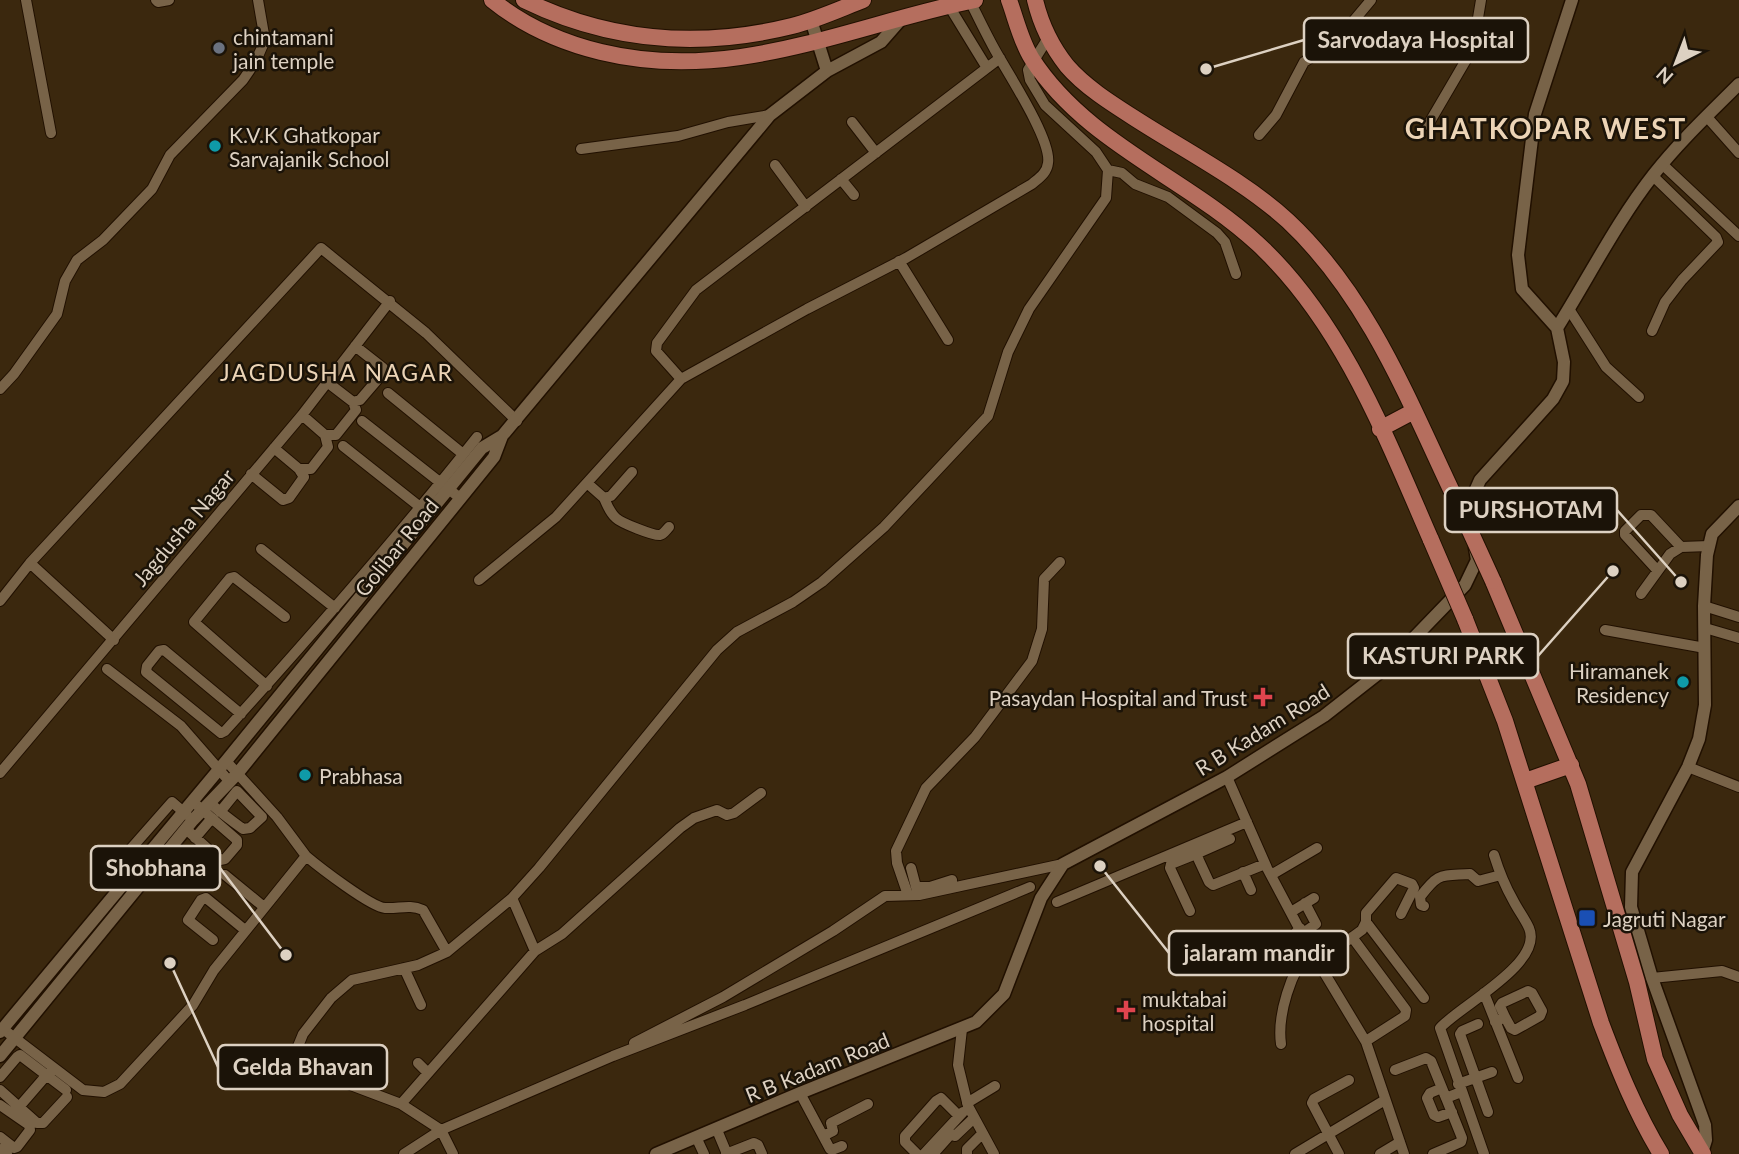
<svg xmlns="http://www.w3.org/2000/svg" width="1739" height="1154" viewBox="0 0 1739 1154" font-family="Lato,sans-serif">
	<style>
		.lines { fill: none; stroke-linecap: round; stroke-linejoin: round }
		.minor-casing { stroke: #211000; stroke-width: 12 }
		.tertiary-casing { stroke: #211000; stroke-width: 15 }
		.primary-casing { stroke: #211000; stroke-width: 18 }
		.minor { stroke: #786348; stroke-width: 10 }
		.tertiary { stroke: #786348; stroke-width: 12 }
		.primary { stroke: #b56e5e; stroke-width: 16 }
		.primary-bridge-casing { stroke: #211000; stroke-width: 18; stroke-linecap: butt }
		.primary-bridge { stroke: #b56e5e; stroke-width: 16 }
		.worship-dot { fill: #6b7280; stroke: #1b1308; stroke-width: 2.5 }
		.culture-dot { fill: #0f9aa8; stroke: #1b1308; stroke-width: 2.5 }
		.health-dot { fill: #e0444e; stroke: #1b1308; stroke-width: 2.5 }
		.transit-dot { fill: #1a4fb4; stroke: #1b1308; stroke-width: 2.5 }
		.labels { text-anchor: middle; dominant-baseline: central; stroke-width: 5; stroke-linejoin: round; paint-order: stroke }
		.poi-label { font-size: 21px; fill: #ddd1c2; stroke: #1b1308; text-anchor: start }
		.street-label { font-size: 21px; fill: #ddd1c2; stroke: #1b1308 }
		.neighbourhood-label { font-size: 23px; letter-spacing: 2px; fill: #ecd4b6; stroke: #1b1308 }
		.district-label { font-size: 28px; font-weight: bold; letter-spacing: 2px; fill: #ecd4b6; stroke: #1b1308 }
		.leader { fill: none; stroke: #ddd1c2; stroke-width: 2.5 }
		.callout-dot { fill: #ddd1c2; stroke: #1b1308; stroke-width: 2.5 }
		.callout { fill: #1b1308; stroke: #ddd1c2; stroke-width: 2.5 }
		.callout-label { font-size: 23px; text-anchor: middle; font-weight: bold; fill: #ddd1c2 }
	</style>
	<rect width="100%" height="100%" fill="#3b280e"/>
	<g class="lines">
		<defs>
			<path id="minor" d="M 26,0 L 51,133
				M 156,0 L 158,2 L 169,0
				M 949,6 L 987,68
				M 1707,117 L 1739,153
				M 852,122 L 876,153
				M 1428,125 L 1473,48 L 1481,0
				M 1259,135 L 1276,115 L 1304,62 L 1335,43 L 1371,0
				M 581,149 L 678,136 L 728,122 L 770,115
				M 1662,164 L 1739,236
				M 775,165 L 806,207
				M 1108,170 L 1122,173 L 1135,184 L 1168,197 L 1217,233 L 1225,242 L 1236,274
				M 841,179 L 854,195
				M 899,261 L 948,340
				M 1569,309 L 1606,367 L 1639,397
				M 1652,331 L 1665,302 L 1682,280 L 1718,242 L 1716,237 L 1653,176
				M 681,379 L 807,309 L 906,258 L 1032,184 C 1039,178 1047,173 1048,163 C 1052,140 1007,72 995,50 C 986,34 978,17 970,1
				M 0,389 L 14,374 L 57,314 L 65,281 L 77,260 L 103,240 L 152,189 L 170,155 L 243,80 L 256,61 L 265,40 L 258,0
				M 388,393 L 463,454
				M 353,402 L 360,400 L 384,372 L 383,368 L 355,346
				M 362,421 L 460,498
				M 325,435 L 336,435 L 356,410 L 353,402 L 327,382
				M 343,446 L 420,507
				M 299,469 L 311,469 L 328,447 L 325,435 L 302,415
				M 251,474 L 283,500 L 289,498 L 304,477 L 299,469 L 274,448
				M 587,483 L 604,498 L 611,496 L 632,472
				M 604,498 C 607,505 610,513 616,518 C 621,523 654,536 660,535 C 664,534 666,530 669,527
				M 261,549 L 335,608
				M 30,563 L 114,640
				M 1657,570 L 1625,535 L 1625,531 L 1641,515 L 1651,515 L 1681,547
				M 479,580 L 556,517 L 681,379 L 656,351 L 657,343 L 696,290 L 1000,58
				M 1641,594 L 1670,554 L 1681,547 L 1709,546
				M 0,601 L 30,563 L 321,248 L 426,333 L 517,421
				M 1704,606 L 1739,617
				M 1705,628 L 1739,638
				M 1605,630 L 1705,648
				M 107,669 L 181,726 L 229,781
				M 267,686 L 194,622 L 230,578 L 234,577 L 285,617
				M 241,714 L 164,650 L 159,651 L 147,666 L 146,672 L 221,733 L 225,731 C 312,635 397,538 477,437
				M 1688,767 L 1739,787
				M 0,773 L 302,415 L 390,301
				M 1227,777 L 1267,868 L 1310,949 L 1366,1042 L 1404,1154
				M 210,803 C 220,812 232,821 243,829 L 250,828 L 262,817 L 237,791 L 220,812
				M 186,829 L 220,860 L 225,859 L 237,845 L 237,840 L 192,801
				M 195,838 L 212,818
				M 1196,854 L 1230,839
				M 306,856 C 319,867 371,907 385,908 C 399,909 409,904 423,910 L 447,952
				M 911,868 L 916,887 L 928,887
				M 1243,872 L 1251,890
				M 225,875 L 264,907
				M 1271,875 L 1317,848
				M 98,886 L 172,802 L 187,815
				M 930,887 L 952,880
				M 908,895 L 897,863 L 896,851 L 926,788 L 975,737 L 1032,661 L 1042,629 L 1044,579 L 1060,562
				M 512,898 L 447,952 L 418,965 L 352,980 L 331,998 L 303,1034 L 287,1073 L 340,1081 L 401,1104 L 441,1130 L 613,1056 L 745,1005 L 1030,887
				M 1057,902 L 1247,822
				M 1424,906 L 1421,905 L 1420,897 C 1439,872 1440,876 1470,874 L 1478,881 L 1501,875
				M 1190,911 L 1170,868 L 1171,864 L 1196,854 L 1209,882 L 1213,885 L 1265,864
				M 1291,912 L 1314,898
				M 1366,922 L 1424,998
				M 1303,933 L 1316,924 L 1305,903
				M 1352,937 L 1406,1010 L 1405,1016 L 1366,1041
				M 213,940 L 188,920 L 201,900 L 206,898 L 245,930
				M 535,951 L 512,898 L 539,868 L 717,650 L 737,632 L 793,602 L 822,582 L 884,527 L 988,416 L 1008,352 L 1029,309 L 1106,198 L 1108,170 L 1096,152 L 1045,105 L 1030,80 L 1028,70 L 1048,38
				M 1245,959 L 1292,937 L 1300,928
				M 1318,962 L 1362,930 L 1366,922 L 1366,913 L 1396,878 L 1412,884 L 1414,888 L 1401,914
				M 404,968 L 421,1005
				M 1652,978 L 1722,971 L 1739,977
				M 1484,993 L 1518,1078
				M 1495,1022 L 1505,1017 L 1511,1028 L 1515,1030 L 1540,1016 L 1542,1011 L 1532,993 L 1528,991 L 1502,1003 L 1500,1006 L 1505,1017
				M 1478,1024 L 1462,1031 L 1460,1034 L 1488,1112
				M 3,1029 L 83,1090 L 104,1092 L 120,1084 L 193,1005 L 214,970 L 306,856 L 277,817 L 226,761
				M 962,1029 L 958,1065 L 968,1106 L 994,1154
				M 634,1043 L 723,997 L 833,931 L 885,896 L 919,895 L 1063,864
				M 1281,1044 C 1277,1015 1291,971 1310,949
				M 418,1063 L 428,1073
				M 1395,1070 L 1426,1058 L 1431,1061 L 1446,1098
				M 0,1077 L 17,1057 L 20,1055 L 66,1090
				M 1458,1084 L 1492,1072
				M 1442,1088 L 1430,1093 L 1427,1098 L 1434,1115 L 1438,1117 L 1452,1112
				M 0,1090 L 37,1123 L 43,1123 L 67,1097
				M 800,1093 L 830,1149 L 832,1150 L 842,1146
				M 967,1103 L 995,1086
				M 401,1104 L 535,951 L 562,934 L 680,828 L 694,818 L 717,810 L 727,815 L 734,813 L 761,793
				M 0,1105 L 29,1125 L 30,1130 L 17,1147 L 14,1148 L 0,1137
				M 19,1107 L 51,1070
				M 717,1130 L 727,1154
				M 823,1136 L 833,1131 L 831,1123 L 868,1104
				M 697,1139 L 704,1154
				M 0,1149 L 7,1154
				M 934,1153 L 951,1134 L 955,1136 L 974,1118
				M 404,1154 L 441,1130 L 453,1154
				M 726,1154 L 754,1143 L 758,1145 L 762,1154
				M 917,1154 L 905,1142 L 905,1136 L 936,1101 L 941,1098 L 959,1116
				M 924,1154 L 963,1112
				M 967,1154 L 967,1149 L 982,1134
				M 1295,1154 L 1385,1100
				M 1339,1154 L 1312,1103 L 1314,1099 L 1349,1080
				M 1380,1154 L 1400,1142
				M 1433,1154 L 1461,1142 L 1462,1138 L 1446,1098 L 1461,1092
				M 1484,1154 L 1440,1028 C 1461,1005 1544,963 1529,928 C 1525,919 1518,910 1513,900 C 1505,886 1499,871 1494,855"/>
			<path id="tertiary" d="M 811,20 L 827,71
				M 1557,328 C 1589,277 1617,221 1654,174 C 1680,141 1710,113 1739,84
				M 1471,523 L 1468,507 L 1480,480 L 1553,399 L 1563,381 L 1564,362 L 1557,328 L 1522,289 L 1518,255 L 1535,114 L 1572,0
				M 0,1032 L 226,761 L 482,448 L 502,436
				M 0,1056 L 193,820 L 237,774 L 494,457 L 502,436 L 770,115 L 827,71 L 881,42 L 902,18
				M 1702,1153 L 1706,1140 L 1705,1125 L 1652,978 L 1642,944 L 1631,907 L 1632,872 L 1688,767 L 1699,739 L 1705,705 L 1704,606 L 1707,555 L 1712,534 L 1739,506
				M 656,1154 L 800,1093 L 976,1022 L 1004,994 L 1041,898 L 1063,864 L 1227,777 L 1324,716 L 1384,669 L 1465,585 L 1477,560 L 1475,548"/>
			<path id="primary" d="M 492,0 C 524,26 560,42 601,52 C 733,84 848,26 975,0
				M 524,0 C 610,42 699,49 792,26 C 816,20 840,9 863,0
				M 1009,0 C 1016,19 1021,42 1032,59 C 1086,143 1187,178 1258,244 C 1342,322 1386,437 1431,540
				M 1035,0 C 1041,25 1051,46 1067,66 C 1086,88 1114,105 1139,121 C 1186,151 1247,183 1288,221 C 1368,296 1408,399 1454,496
				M 1380,429 L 1414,411
				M 1493,581 L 1578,784 L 1637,982 L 1655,1059 L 1680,1115 L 1703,1154
				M 1465,619 L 1505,721 L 1601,1023 C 1618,1068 1636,1113 1661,1154
				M 1525,781 L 1571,765"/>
		</defs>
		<use href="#minor" class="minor-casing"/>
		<use href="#tertiary" class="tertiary-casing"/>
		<use href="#primary" class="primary-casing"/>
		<use href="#minor" class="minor"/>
		<use href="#tertiary" class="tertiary"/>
		<use href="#primary" class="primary"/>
		<defs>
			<path id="primary-bridge" d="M 1454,496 L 1493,581
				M 1431,540 L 1465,619"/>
		</defs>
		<use href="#primary-bridge" class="primary-bridge-casing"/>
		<use href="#primary-bridge" class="primary-bridge"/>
	</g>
	<circle class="worship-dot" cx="219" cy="48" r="7"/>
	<g class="culture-dot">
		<circle cx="215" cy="146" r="7"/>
		<circle cx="1683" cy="682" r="7"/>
		<circle cx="305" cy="775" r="7"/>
	</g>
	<g class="health-dot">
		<path d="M1259.5 686.5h7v7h7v7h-7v7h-7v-7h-7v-7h7z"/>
		<path d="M1122.5 999.5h7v7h7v7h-7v7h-7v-7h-7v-7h7z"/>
	</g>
	<rect class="transit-dot" x="1578" y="909" width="18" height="18" rx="3.5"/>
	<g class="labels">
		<g class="poi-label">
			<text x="233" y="36">chintamani<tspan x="233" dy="24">jain temple</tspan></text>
			<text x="229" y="134">K.V.K Ghatkopar<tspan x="229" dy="24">Sarvajanik School</tspan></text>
			<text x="1669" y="670" text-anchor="end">Hiramanek<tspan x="1669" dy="24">Residency</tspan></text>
			<text x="1247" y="697" text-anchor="end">Pasaydan Hospital and Trust</text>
			<text x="319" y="775">Prabhasa</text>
			<text x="1603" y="918">Jagruti Nagar</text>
			<text x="1142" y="998">muktabai<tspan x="1142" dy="24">hospital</tspan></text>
		</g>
		<g class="street-label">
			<text transform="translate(183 527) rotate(-50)">Jagdusha Nagar</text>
			<text transform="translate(396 547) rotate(-51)">Golibar Road</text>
			<text transform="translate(1262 729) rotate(-32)">R B Kadam Road</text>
			<text transform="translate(817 1067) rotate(-22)">R B Kadam Road</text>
		</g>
		<g class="neighbourhood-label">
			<text x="337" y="372">JAGDUSHA NAGAR</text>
		</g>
		<g class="district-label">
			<text x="1546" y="128">GHATKOPAR WEST</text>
		</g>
	</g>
	<path class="leader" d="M1206 69L1304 40M1681 582L1617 510M1613 571L1538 656M286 955L220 868M1100 866L1169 953M170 963L218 1067"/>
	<g class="callout-dot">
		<circle cx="1206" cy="69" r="7"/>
		<circle cx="1681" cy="582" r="7"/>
		<circle cx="1613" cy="571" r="7"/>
		<circle cx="286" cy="955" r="7"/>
		<circle cx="1100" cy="866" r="7"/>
		<circle cx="170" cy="963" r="7"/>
	</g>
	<g class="callout">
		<rect x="1304" y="18" width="224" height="44" rx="7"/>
		<rect x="1445" y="488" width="172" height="44" rx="7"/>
		<rect x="1348" y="634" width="190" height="44" rx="7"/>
		<rect x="91" y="846" width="129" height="44" rx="7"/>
		<rect x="1169" y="931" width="179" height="44" rx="7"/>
		<rect x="218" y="1045" width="169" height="44" rx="7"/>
	</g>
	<g class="callout-label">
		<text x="1416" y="48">Sarvodaya Hospital</text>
		<text x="1531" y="518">PURSHOTAM</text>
		<text x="1443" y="664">KASTURI PARK</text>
		<text x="156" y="876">Shobhana</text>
		<text x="1259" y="961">jalaram mandir</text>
		<text x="303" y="1075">Gelda Bhavan</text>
	</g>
	<g transform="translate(1676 63) rotate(222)" stroke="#1b1308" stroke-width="5" paint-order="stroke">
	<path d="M0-5L12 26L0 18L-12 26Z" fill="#ddd1c2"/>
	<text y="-10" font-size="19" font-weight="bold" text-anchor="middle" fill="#ddd1c2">N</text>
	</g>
</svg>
